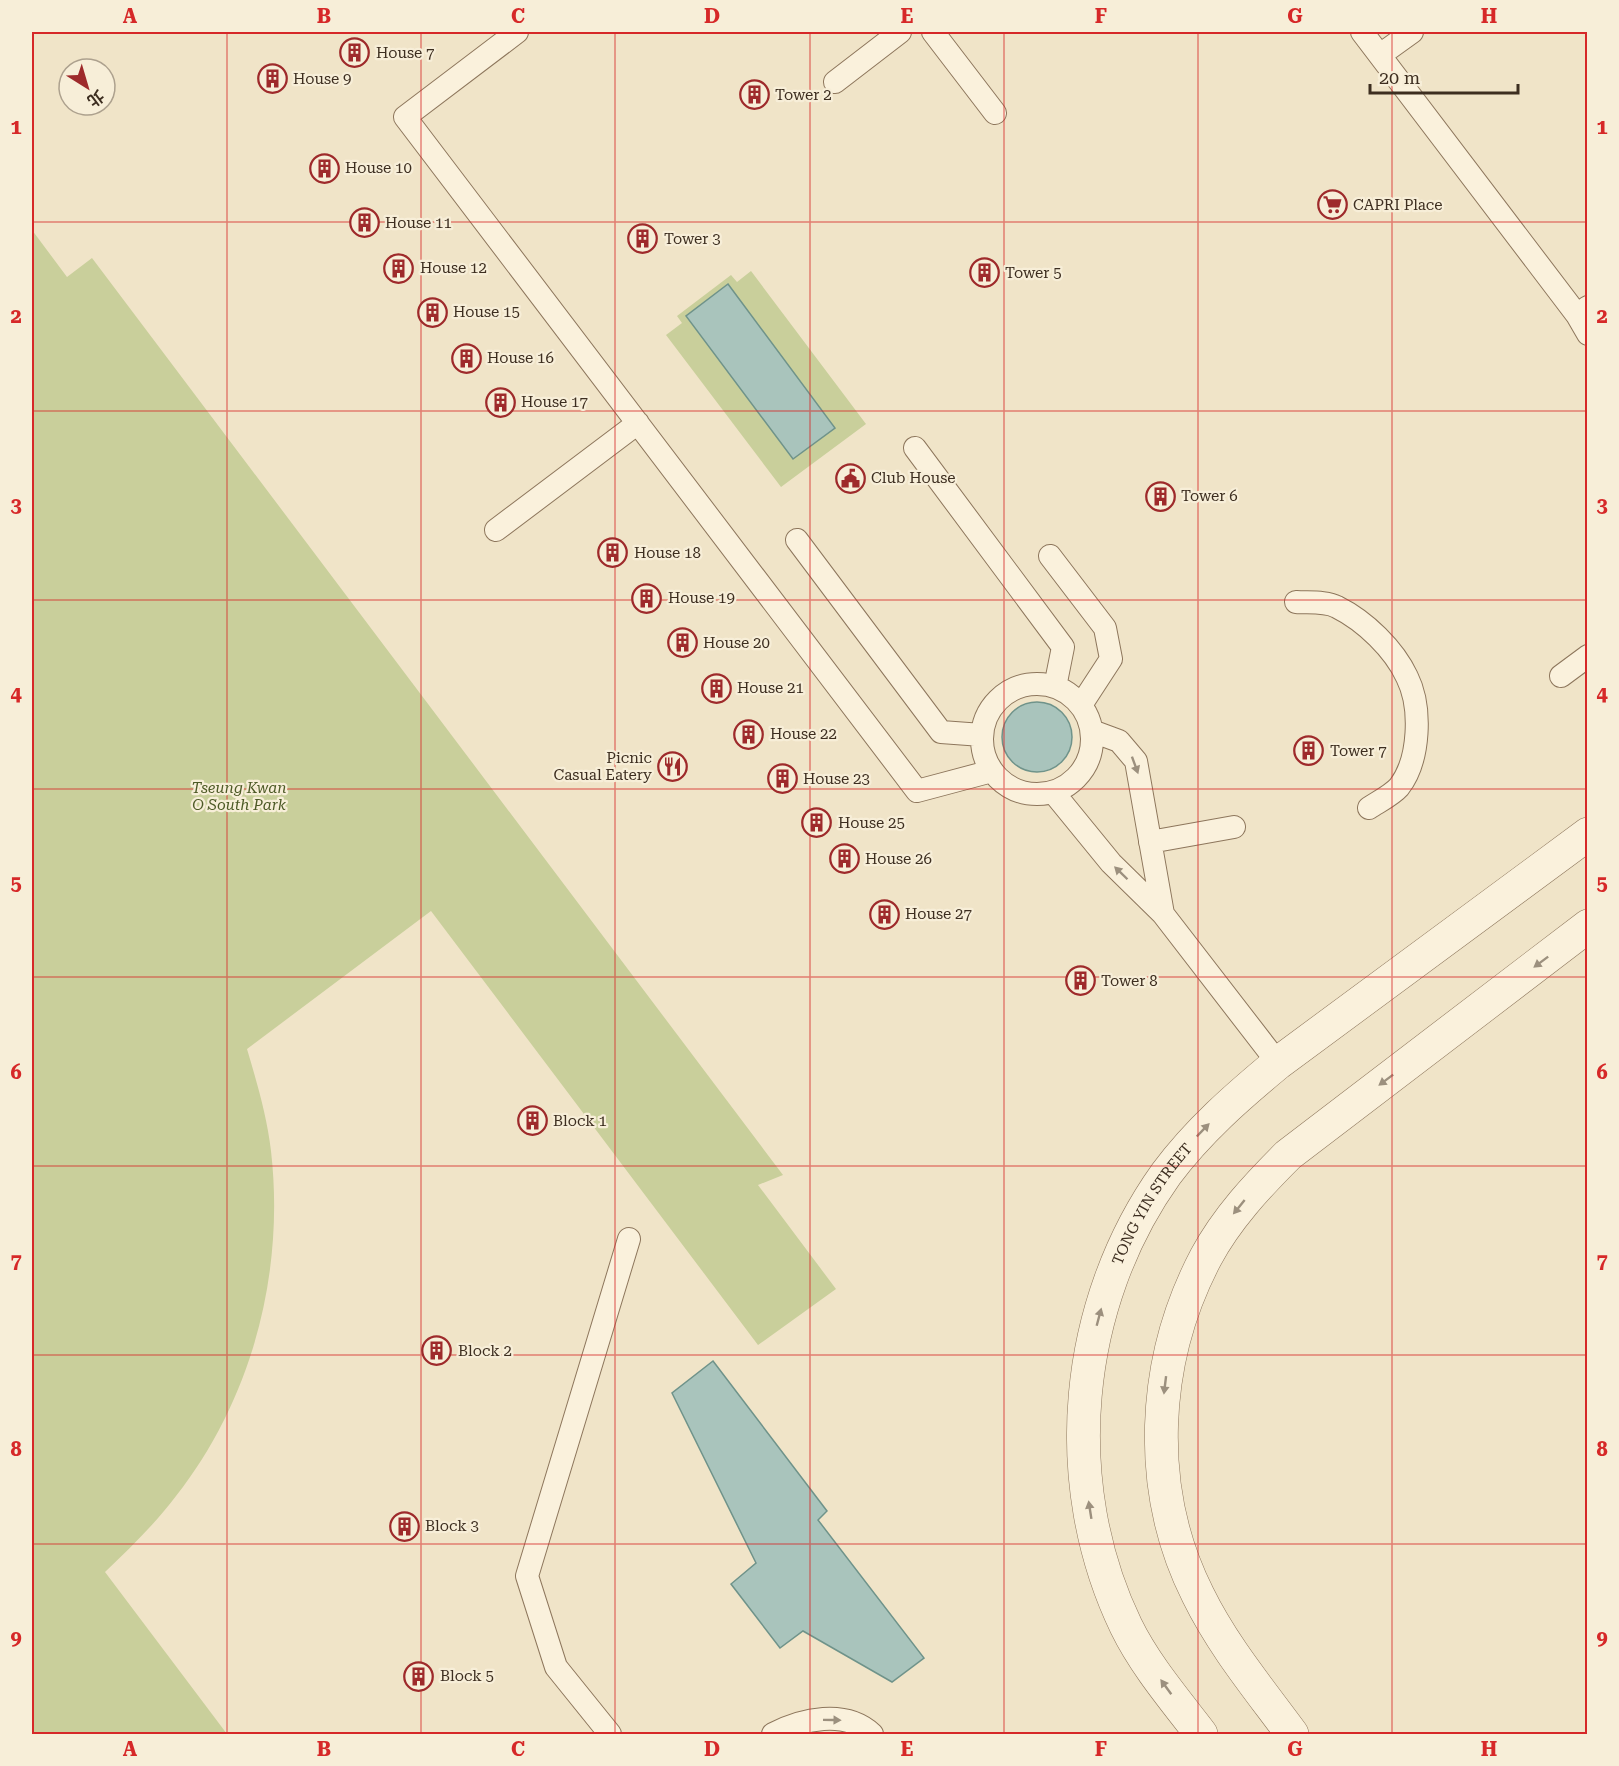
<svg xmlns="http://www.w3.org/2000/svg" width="1619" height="1766" viewBox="0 0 1619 1766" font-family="'Roboto Serif','Noto Sans TC',serif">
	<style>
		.green { fill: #c9cf9b }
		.water { fill: #a9c4bc; stroke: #6f938a; stroke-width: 1.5 }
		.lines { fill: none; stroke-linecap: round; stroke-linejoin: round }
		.service-casing { stroke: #8d765c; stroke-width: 24 }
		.minor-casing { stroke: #8d765c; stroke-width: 34 }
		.service { stroke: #faf1dc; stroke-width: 22 }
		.minor { stroke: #faf1dc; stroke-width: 33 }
		.oneway { fill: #9c907e }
		.grid { fill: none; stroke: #d62828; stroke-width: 1.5; stroke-opacity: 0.55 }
		.labels { text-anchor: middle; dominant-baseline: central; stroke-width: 4.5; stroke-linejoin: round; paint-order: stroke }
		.poi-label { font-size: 15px; fill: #3d2e20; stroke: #f7eed8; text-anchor: start }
		.park-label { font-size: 15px; font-style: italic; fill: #4d5a26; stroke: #f7eed8 }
		.street-label { font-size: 15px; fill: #3d2e20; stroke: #f7eed8 }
		.neatline { fill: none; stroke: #d62828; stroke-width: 2 }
		.grid-label { font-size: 20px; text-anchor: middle; font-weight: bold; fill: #d62828 }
	</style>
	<rect width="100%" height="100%" fill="#f0e4c8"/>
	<path class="green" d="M 32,230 L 67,277 L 92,258 L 783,1175 L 758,1185 L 836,1289 L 758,1345 L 431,911 L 247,1049 C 257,1083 267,1116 271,1151 C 285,1273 252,1399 176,1496 C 155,1524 130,1548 105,1572 L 227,1734 L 32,1734 Z
		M 751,271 L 866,424 L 781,487 L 666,335 L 682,323 L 677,316 L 731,275 L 737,282 Z"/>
	<path class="water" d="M 728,284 L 835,428 L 793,459 L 686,316 Z
		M1002 737a35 35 0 1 1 70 0a35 35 0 1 1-70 0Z
		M 713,1361 L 827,1511 L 818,1520 L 924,1658 L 892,1682 L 803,1631 L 780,1648 L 731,1584 L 756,1563 L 672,1393 Z"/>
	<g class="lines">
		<defs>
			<path id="service" d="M 517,32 L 405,117 L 917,791 L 992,771
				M 933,32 L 995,113
				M 1362,32 L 1577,315 L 1588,307
				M 1380,55 L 1412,32
				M 835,82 L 900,32
				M 1577,315 L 1588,334
				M 915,448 L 1063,647 L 1055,687
				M 496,530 L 638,423
				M 797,540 L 941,732 L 982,735
				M 1050,556 L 1105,628 L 1111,659 L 1081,705
				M 1296,602 C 1308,603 1326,601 1337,607 C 1365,621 1394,649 1407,677 C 1422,707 1420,760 1399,787 C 1392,795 1378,802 1369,808
				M 1561,676 L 1588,656
				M982 739a55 55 0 1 1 110 0a55 55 0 1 1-110 0Z
				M 1092,731 L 1119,741 L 1136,761 L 1163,914
				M 1053,792 L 1111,863 L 1163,914 L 1278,1063
				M 1150,842 L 1234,827
				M 610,1734 L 556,1667 L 527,1576 L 629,1239
				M 773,1734 C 802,1719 845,1709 872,1734"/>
			<g id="minor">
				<path id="s1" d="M 1201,1734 C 1175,1700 1145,1665 1126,1626 C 1057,1483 1073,1304 1166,1174 C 1198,1131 1237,1097 1278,1063 L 1588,834"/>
				<path d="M 1292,1734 C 1259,1689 1223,1646 1198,1595 C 1145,1490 1151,1361 1206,1257 C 1227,1218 1257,1186 1288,1155 L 1588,926"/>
			</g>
		</defs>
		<use href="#service" class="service-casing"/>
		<use href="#minor" class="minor-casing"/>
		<use href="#service" class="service"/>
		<use href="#minor" class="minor"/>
	</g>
	<defs><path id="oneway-solid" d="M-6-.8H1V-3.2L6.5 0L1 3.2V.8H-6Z" transform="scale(1.5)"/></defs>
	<g class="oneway">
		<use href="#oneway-solid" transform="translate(1135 765) rotate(70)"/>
		<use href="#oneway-solid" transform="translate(1121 873) rotate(-136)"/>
		<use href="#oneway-solid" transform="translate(1541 962) rotate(143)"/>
		<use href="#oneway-solid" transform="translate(1386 1080) rotate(143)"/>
		<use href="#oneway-solid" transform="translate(1203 1130) rotate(-46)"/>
		<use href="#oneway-solid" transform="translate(1239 1207) rotate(129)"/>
		<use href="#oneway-solid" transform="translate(1099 1317) rotate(-75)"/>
		<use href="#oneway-solid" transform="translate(1165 1385) rotate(97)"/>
		<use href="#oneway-solid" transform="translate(1090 1510) rotate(-99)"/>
		<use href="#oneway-solid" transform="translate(1166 1687) rotate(-126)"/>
		<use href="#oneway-solid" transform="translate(832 1720) rotate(1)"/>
	</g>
	<path class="grid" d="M 227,32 L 227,1734M 421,32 L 421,1734M 615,32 L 615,1734M 810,32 L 810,1734M 1004,32 L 1004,1734M 1198,32 L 1198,1734M 1392,32 L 1392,1734M 32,222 L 1588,222M 32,411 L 1588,411M 32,600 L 1588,600M 32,789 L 1588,789M 32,977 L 1588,977M 32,1166 L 1588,1166M 32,1355 L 1588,1355M 32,1544 L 1588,1544"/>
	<defs>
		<symbol id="building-ring" viewBox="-11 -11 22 22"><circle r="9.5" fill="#f7eed8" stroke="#9e2a2b" stroke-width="1.5"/><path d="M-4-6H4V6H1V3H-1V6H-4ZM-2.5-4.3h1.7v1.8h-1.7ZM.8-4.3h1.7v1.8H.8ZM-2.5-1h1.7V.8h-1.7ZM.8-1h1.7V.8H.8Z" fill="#9e2a2b"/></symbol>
		<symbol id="supermarket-ring" viewBox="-11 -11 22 22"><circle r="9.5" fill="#f7eed8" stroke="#9e2a2b" stroke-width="1.5"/><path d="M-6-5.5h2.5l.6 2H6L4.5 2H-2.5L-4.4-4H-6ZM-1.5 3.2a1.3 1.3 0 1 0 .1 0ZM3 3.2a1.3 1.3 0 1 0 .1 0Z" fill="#9e2a2b"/></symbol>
		<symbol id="civic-ring" viewBox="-11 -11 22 22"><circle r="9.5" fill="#f7eed8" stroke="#9e2a2b" stroke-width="1.5"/><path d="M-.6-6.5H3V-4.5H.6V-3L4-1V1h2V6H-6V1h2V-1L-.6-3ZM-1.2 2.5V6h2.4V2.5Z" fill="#9e2a2b"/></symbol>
		<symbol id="restaurant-ring" viewBox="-11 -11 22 22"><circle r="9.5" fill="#f7eed8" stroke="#9e2a2b" stroke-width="1.5"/><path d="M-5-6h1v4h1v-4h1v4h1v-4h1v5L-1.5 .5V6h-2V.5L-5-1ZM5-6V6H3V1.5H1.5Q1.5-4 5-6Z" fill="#9e2a2b"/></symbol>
	</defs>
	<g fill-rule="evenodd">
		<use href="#building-ring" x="338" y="36" width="33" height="33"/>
		<use href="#building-ring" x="256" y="62" width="33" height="33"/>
		<use href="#building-ring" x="738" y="78" width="33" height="33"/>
		<use href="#building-ring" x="308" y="152" width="33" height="33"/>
		<use href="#supermarket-ring" x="1316" y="188" width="33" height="33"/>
		<use href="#building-ring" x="348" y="206" width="33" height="33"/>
		<use href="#building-ring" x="626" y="222" width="33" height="33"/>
		<use href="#building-ring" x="382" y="252" width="33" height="33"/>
		<use href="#building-ring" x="968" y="256" width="33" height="33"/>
		<use href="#building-ring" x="416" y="296" width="33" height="33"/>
		<use href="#building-ring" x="450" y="342" width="33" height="33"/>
		<use href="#building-ring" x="484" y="386" width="33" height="33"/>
		<use href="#civic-ring" x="834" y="462" width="33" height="33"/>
		<use href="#building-ring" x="1144" y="480" width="33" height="33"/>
		<use href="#building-ring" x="596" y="536" width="33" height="33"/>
		<use href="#building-ring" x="630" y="582" width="33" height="33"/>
		<use href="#building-ring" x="666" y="626" width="33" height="33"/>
		<use href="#building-ring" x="700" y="672" width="33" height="33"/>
		<use href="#building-ring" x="732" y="718" width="33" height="33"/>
		<use href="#building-ring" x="1292" y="734" width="33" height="33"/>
		<use href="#restaurant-ring" x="656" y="750" width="33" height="33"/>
		<use href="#building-ring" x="766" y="762" width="33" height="33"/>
		<use href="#building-ring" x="800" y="806" width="33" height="33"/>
		<use href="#building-ring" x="828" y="842" width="33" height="33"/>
		<use href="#building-ring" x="868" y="898" width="33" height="33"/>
		<use href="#building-ring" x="1064" y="964" width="33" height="33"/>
		<use href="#building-ring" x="516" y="1104" width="33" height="33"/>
		<use href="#building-ring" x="420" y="1334" width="33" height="33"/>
		<use href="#building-ring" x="388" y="1510" width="33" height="33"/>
		<use href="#building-ring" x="402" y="1660" width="33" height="33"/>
	</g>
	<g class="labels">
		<g class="poi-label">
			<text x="376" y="53">House 7</text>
			<text x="293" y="79">House 9</text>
			<text x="775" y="95">Tower 2</text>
			<text x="345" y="168">House 10</text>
			<text x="1353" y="205">CAPRI Place</text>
			<text x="385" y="223">House 11</text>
			<text x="664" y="239">Tower 3</text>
			<text x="420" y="268">House 12</text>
			<text x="1005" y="273">Tower 5</text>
			<text x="453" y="312">House 15</text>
			<text x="487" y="358">House 16</text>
			<text x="521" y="402">House 17</text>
			<text x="871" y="478">Club House</text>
			<text x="1181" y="496">Tower 6</text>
			<text x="634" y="553">House 18</text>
			<text x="668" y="598">House 19</text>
			<text x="703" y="643">House 20</text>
			<text x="737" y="688">House 21</text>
			<text x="770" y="734">House 22</text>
			<text x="1330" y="751">Tower 7</text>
			<text x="652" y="758" text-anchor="end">Picnic<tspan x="652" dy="17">Casual Eatery</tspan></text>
			<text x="803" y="779">House 23</text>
			<text x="838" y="823">House 25</text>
			<text x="865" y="859">House 26</text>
			<text x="905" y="914">House 27</text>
			<text x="1101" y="981">Tower 8</text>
			<text x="553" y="1121">Block 1</text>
			<text x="458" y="1351">Block 2</text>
			<text x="425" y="1526">Block 3</text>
			<text x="440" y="1676">Block 5</text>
		</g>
		<g class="park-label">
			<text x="239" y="788">Tseung Kwan<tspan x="239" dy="17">O South Park</tspan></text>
		</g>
		<g class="street-label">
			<text stroke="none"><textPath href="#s1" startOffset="574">TONG YIN STREET</textPath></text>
		</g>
	</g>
	<rect width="1619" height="1766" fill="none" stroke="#f7eed8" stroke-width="66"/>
	<g transform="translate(87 87) rotate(143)"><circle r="28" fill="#f7eed8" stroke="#ada18e" stroke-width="1.5"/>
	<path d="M0-4.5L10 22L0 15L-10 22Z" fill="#9e2a2b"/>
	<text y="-9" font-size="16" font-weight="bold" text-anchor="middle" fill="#3d2e20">北</text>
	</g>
	<path d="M1370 84v9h148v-9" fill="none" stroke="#3d2e20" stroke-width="3"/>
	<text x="1379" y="84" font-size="18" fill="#3d2e20" stroke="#f7eed8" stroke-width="4.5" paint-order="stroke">20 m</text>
	<rect x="33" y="33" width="1553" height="1700" class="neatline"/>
	<g class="grid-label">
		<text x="130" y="23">A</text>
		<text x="324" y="23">B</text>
		<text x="518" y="23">C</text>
		<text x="712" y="23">D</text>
		<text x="907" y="23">E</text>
		<text x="1101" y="23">F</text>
		<text x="1295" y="23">G</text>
		<text x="1489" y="23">H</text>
		<text x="16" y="134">1</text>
		<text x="1602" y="134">1</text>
		<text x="16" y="323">2</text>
		<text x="1602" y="323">2</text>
		<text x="16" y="512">3</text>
		<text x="1602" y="512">3</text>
		<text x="16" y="701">4</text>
		<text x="1602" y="701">4</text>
		<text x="16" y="890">5</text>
		<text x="1602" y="890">5</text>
		<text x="16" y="1079">6</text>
		<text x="1602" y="1079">6</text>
		<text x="16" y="1268">7</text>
		<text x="1602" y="1268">7</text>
		<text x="16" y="1456">8</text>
		<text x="1602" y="1456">8</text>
		<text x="16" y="1645">9</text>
		<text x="1602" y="1645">9</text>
		<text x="130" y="1756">A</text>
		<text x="324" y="1756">B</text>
		<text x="518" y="1756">C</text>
		<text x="712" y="1756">D</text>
		<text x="907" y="1756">E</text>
		<text x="1101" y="1756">F</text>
		<text x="1295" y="1756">G</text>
		<text x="1489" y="1756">H</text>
	</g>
</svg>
